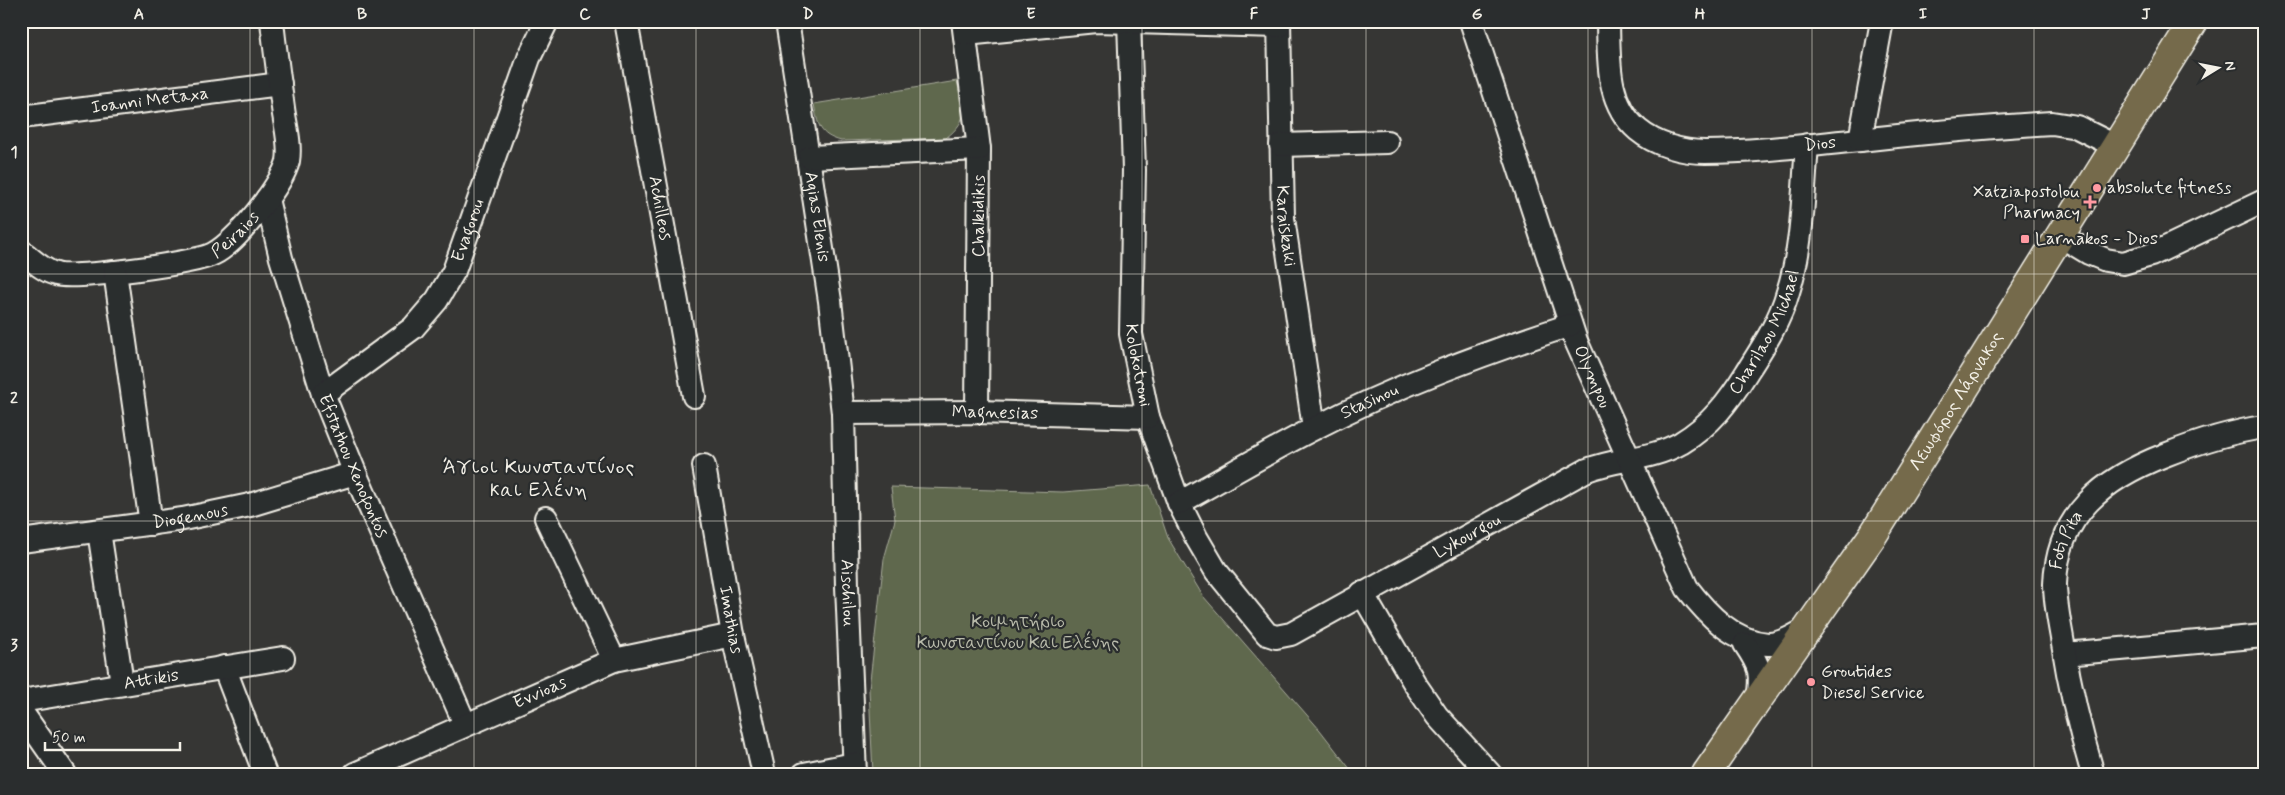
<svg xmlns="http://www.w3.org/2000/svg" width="2285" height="795" viewBox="0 0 2285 795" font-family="Mynerve,sans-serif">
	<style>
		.green { fill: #5e674e; stroke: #a9ac9b }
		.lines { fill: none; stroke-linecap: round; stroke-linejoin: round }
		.minor-casing { stroke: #f4f1e8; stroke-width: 26 }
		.major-casing { stroke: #f4f1e8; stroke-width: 31 }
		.minor { stroke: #2a2d2e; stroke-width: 22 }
		.major { stroke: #746b4b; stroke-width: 28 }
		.grid { fill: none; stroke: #f4f1e8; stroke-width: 1; stroke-opacity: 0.55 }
		.poi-dot { fill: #ff9aa2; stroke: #2a2d2e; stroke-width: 2 }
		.labels { text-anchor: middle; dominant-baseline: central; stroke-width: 4.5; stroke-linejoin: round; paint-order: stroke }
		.street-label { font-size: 18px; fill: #f4f1e8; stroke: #2a2d2e }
		.poi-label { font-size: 18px; fill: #f4f1e8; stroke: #2a2d2e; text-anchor: start }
		.park-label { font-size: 18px; fill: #b8baaa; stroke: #2a2d2e }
		.quarter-label { font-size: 20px; letter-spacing: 1px; fill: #f4f1e8; stroke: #2a2d2e }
		.neatline { fill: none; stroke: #f4f1e8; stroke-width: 2 }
		.grid-label { font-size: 16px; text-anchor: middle; font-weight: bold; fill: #f4f1e8 }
	</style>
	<rect width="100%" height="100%" fill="#363634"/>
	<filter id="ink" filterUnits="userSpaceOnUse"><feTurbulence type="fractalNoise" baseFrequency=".02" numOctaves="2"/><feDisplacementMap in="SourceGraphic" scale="10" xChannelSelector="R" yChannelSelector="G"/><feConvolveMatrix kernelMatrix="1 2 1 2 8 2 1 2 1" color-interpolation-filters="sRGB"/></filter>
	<g filter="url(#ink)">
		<path class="green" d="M 957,81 C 963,109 971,118 946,138 L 841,141 C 819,135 818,125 814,104 Z
			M 1150,485 L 1168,538 L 1203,596 L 1320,730 L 1354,774 L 873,774 L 869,689 L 884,559 L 895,520 L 891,487 L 1063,492 Z"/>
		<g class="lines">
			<defs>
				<g id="minor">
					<path id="s1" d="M 626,21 L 694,396"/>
					<path id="s2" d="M 787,21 L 830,301 L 843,413 L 847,586 L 855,774"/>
					<path d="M 963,21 L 979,149 L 977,412"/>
					<path id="s3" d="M 1129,21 L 1134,170 L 1131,334 L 1148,417 L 1179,503 L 1196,537 L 1216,571 L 1267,634 L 1276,637 L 1291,634 L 1587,470 C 1617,458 1651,460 1681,443 C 1711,425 1729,401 1747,372 C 1763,347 1780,321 1788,292 C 1803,245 1803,194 1807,145"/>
					<path id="s4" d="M 1279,21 L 1283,218 L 1314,428"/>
					<path id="s5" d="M 1471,21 L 1576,341 L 1687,588 C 1707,614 1733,642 1768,644 C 1782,644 1796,635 1808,628"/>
					<path id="s6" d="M 1608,21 C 1609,60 1606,103 1638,130 C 1656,145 1682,152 1705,152 C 1757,152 1809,145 1860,140 C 1924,133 1988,127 2052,123 L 2077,127 L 2117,147"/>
					<path d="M 966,34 L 1096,21 L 1279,26"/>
					<path id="s7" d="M 21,117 L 280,84"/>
					<path d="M 1860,140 L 1882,21"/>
					<path d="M 1281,145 L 1387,142"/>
					<path d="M 810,157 L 979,149"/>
					<path id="s8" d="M 267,199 L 281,258 L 323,394 L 355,473 L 465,724"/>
					<path d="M 2059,235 L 2089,253 L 2106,260 L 2123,263 L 2151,255 L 2264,201"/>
					<path id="s9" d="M 21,251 C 32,259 43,271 56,274 C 72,280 197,263 213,254 C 235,244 283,184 288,161 C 291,144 285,124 283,108 C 279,79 275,50 272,21"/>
					<path d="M 115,272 L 151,524"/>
					<path id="s10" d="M 323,394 L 413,328 L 437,300 L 454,271 L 529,58 L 547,21"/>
					<path id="s11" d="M 843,413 L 977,412 L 1148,417"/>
					<path id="s12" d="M 704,466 L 733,635 L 764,774"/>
					<path id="s13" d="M 1179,503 C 1224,478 1268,452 1313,429 C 1395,386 1482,354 1570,325"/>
					<path d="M 546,518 L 614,660"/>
					<path d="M 99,531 L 122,683"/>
					<path id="s14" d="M 21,541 L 183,519 L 250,505 L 355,473"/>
					<path d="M 1362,593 L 1415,684 L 1437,716 L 1490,774"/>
					<path d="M 1745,644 C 1761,668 1762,672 1758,702"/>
					<path d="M 2065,654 L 2264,636"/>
					<path d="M 224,667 L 265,774"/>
					<path id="s15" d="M 21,701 L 283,658"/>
					<path d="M 21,711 L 65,774"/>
					<path id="s16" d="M 355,774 L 614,660 L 733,635"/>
					<path d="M 804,774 L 854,764"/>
					<path id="s17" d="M 2093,774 C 2080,731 2070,689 2063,644 C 2060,625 2055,604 2055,584 C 2057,514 2105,478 2165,455 C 2198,442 2229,432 2264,427"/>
				</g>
				<g id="major">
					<path id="s18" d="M 1706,774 L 1873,535 L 2194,21"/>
				</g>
			</defs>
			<use href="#minor" class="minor-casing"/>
			<use href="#major" class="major-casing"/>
			<use href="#minor" class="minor"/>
			<use href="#major" class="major"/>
		</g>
	</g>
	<path class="grid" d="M 250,21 L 250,774M 474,21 L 474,774M 696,21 L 696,774M 920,21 L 920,774M 1142,21 L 1142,774M 1366,21 L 1366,774M 1588,21 L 1588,774M 1812,21 L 1812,774M 2034,21 L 2034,774M 21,274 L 2264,274M 21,521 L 2264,521"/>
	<g class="poi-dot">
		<circle cx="2097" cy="188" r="5"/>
		<path d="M2087.5 194.5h5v5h5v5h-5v5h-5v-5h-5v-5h5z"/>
		<rect x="2020" y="234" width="10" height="10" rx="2.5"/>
		<circle cx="1811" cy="682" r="5"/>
	</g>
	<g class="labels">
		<g class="street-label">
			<text stroke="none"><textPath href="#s7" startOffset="130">Ioanni Metaxa</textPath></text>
			<text stroke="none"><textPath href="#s6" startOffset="304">Dios</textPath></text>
			<text stroke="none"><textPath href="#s1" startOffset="190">Achilleos</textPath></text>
			<text stroke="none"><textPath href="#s2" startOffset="198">Agias Elenis</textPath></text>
			<text transform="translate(979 216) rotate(-90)">Chalkidikis</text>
			<text stroke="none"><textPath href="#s4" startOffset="205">Karaiskaki</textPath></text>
			<text stroke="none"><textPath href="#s9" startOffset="231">Peiraios</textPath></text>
			<text stroke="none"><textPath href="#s10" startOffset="225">Evagorou</textPath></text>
			<text stroke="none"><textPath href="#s3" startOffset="1251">Charilaou Michael</textPath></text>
			<text stroke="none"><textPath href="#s3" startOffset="345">Kolokotroni</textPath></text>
			<text stroke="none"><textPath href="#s5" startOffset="376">Olympou</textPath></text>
			<text stroke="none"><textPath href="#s18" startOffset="449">Λεωφόρος Λάρνακος</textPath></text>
			<text stroke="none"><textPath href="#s13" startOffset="216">Stasinou</textPath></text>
			<text stroke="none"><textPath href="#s11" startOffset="152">Magnesias</textPath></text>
			<text stroke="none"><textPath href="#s8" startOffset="281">Efstathou Xenofontos</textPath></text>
			<text stroke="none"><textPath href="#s14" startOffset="171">Diogenous</textPath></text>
			<text stroke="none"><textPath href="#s3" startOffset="874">Lykourgou</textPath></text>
			<text stroke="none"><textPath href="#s17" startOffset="240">Foti Pita</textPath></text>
			<text stroke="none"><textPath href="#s2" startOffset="576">Aischilou</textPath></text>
			<text stroke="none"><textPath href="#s12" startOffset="156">Imathias</textPath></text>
			<text stroke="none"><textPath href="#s15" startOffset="132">Attikis</textPath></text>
			<text stroke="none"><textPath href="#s16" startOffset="202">Evvioas</textPath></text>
		</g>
		<g class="poi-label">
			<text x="2107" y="188">absolute fitness</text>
			<text x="2080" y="192" text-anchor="end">Xatziapostolou<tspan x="2080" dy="21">Pharmacy</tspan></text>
			<text x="2035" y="239">Larnakos - Dios</text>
			<text x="1821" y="672">Groutides<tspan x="1821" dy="21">Diesel Service</tspan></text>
		</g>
		<g class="park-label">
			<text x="1018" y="622">Κοιμητήριο<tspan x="1018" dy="21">Κωνσταντίνου Και Ελένης</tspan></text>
		</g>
		<g class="quarter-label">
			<text x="539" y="467">Άγιοι Κωνσταντίνος<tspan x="539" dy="23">και Ελένη</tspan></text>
		</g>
	</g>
	<rect width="2285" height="795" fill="none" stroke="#2a2d2e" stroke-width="55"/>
	<g transform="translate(2218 68) rotate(80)" stroke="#2a2d2e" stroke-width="4" paint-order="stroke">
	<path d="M0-4L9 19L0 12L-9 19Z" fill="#f4f1e8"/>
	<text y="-8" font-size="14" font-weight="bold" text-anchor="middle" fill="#f4f1e8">N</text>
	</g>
	<path d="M45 742v8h135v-8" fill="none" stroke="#f4f1e8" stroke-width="2.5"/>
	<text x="52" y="742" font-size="15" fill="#f4f1e8" stroke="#2a2d2e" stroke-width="4" paint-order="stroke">50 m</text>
	<rect x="28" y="28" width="2230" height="740" class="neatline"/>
	<g class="grid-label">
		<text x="139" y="19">A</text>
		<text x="362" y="19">B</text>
		<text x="585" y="19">C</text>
		<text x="808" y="19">D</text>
		<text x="1031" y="19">E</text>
		<text x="1254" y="19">F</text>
		<text x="1477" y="19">G</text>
		<text x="1700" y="19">H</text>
		<text x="1923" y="19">I</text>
		<text x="2146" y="19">J</text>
		<text x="14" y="157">1</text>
		<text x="14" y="403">2</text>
		<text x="14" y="650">3</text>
	</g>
</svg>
